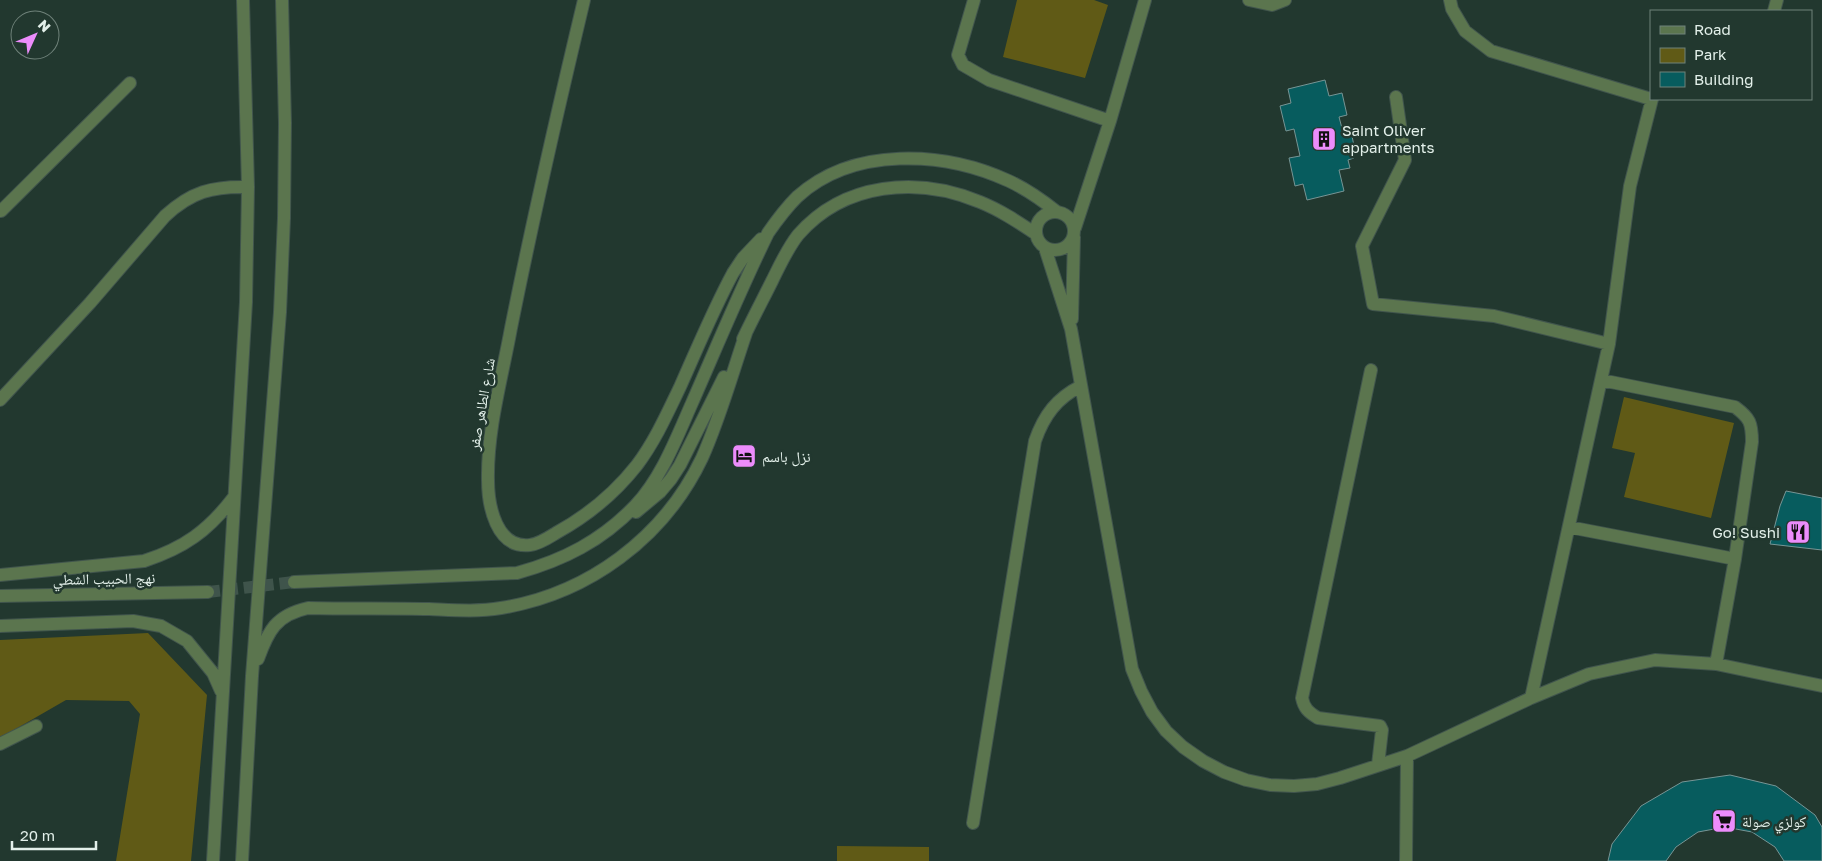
<svg xmlns="http://www.w3.org/2000/svg" width="1822" height="861" viewBox="0 0 1822 861" font-family="'Golos Text','Noto Naskh Arabic',sans-serif">
	<style>
		.green { fill: #605a16 }
		.building { fill: #075c5e; stroke: #779595 }
		.lines { fill: none; stroke-linecap: round; stroke-linejoin: round }
		.minor-tunnel { stroke: #3f544b; stroke-width: 12; stroke-dasharray: 12 6; stroke-linecap: butt }
		.minor-casing { stroke: #41554d; stroke-width: 14 }
		.minor { stroke: #5b754e; stroke-width: 12 }
		.labels { text-anchor: middle; dominant-baseline: central; stroke-width: 5; stroke-linejoin: round; paint-order: stroke }
		.poi-label { font-size: 15px; fill: #e3f0ea; stroke: #22382f; text-anchor: start }
		.street-label { font-size: 15px; fill: #e3f0ea; stroke: #22382f }
	</style>
	<rect width="100%" height="100%" fill="#22382f"/>
	<path class="green" d="M 1017,0 L 1094,0 L 1108,5 L 1085,78 L 1003,57 Z
		M 1624,397 L 1734,423 L 1711,518 L 1624,497 L 1635,453 L 1612,448 Z
		M 148,633 L 207,695 L 191,861 L 116,861 L 140,714 L 129,701 L 66,700 L 0,738 L 0,640 Z
		M 837,846 L 929,847 L 929,861 L 837,861 Z"/>
	<path class="building" d="M 1325,80 L 1329,96 L 1342,93 L 1347,115 L 1339,117 L 1343,132 L 1351,131 L 1354,146 L 1351,147 L 1354,158 L 1348,160 L 1350,168 L 1339,170 L 1344,191 L 1307,200 L 1303,184 L 1295,186 L 1289,158 L 1300,156 L 1294,129 L 1286,131 L 1280,106 L 1291,103 L 1288,89 Z
		M 1786,491 L 1822,498 L 1822,550 L 1770,544 L 1780,506 Z
		M 1730,775 L 1776,786 L 1815,815 L 1822,827 L 1822,861 L 1784,861 L 1775,847 L 1752,832 L 1725,827 L 1698,832 L 1676,847 L 1666,861 L 1608,861 L 1612,844 L 1641,806 L 1682,782 Z"/>
	<g class="lines">
		<path class="minor-tunnel" d="M 208,592 L 294,582"/>
		<defs>
			<path id="minor" d="M 584,0 C 558,109 533,218 511,328 C 502,378 487,429 488,480 C 488,505 496,549 530,545 C 539,544 548,538 556,533 C 587,516 615,493 637,465 C 655,441 667,414 680,387 C 697,349 713,310 733,273 L 743,258 L 761,239
				M 974,0 L 958,55 L 963,65 L 989,80 L 1110,121
				M 1249,0 L 1272,5 L 1285,0
				M 1450,0 L 1452,9 L 1465,31 L 1491,51 L 1651,99
				M 1774,11 L 1777,0
				M 1396,97 L 1405,160 L 1362,246 L 1373,304 L 1494,316 L 1609,344
				M 0,210 L 1,211 L 130,83
				M1036 231a19 19 0 1 1 38 0a19 19 0 1 1-38 0Z
				M 1075,228 L 1110,121 L 1145,0
				M 1045,248 L 1071,329 L 1132,669 L 1141,691 L 1152,712 L 1166,731 L 1183,747 L 1203,761 L 1224,772 L 1246,780 L 1270,785 L 1294,786 L 1317,784 L 1340,778 L 1407,756 L 1531,698 L 1589,674 L 1655,660 L 1716,664 L 1822,686
				M 1072,319 L 1074,237
				M 743,339 C 752,320 762,301 772,281 C 780,265 787,249 798,235 C 844,182 918,176 980,202 C 1000,210 1018,222 1036,234
				M 1371,370 L 1302,698 C 1304,708 1308,712 1318,718 L 1380,726 L 1382,730 L 1378,765
				M 1601,380 L 1609,344 L 1630,186 L 1652,99
				M 0,400 L 90,303 L 165,216 C 191,192 212,186 248,187
				M 636,512 L 660,492 L 671,479 L 680,465 L 724,377
				M 1569,527 L 1735,559
				M 0,575 L 144,561 C 184,548 208,531 234,497
				M 294,582 L 517,573 C 564,560 601,541 635,506 C 662,477 676,439 692,403 C 717,346 741,288 768,233 C 777,220 786,208 797,197 C 853,146 944,151 1009,181 C 1026,189 1042,200 1057,212
				M 0,596 L 208,592
				M 0,626 L 133,621 L 161,626 L 187,641 L 213,673 L 221,691
				M 258,659 C 268,631 276,615 308,608 C 348,609 389,608 429,609 C 453,610 477,612 501,608 C 588,594 664,538 702,458 C 720,418 732,374 746,333
				M 1531,698 L 1601,380 L 1735,407 C 1750,418 1752,423 1752,442 L 1735,559 L 1716,664
				M 0,744 L 36,726
				M 973,823 L 1035,441 C 1044,415 1057,398 1081,386
				M 213,861 L 246,302 L 248,187 L 243,0
				M 242,861 L 252,676 L 280,312 L 284,218 L 285,123 L 282,0
				M 1406,861 L 1407,756"/>
		</defs>
		<use href="#minor" class="minor-casing"/>
		<use href="#minor" class="minor"/>
	</g>
	<defs>
		<symbol id="building-square" viewBox="-11 -11 22 22"><rect x="-9" y="-9" width="18" height="18" rx="4" fill="#ec8cfb" stroke="#22382f"/><path d="M-4-6H4V6H1V3H-1V6H-4ZM-2.5-4.3h1.7v1.8h-1.7ZM.8-4.3h1.7v1.8H.8ZM-2.5-1h1.7V.8h-1.7ZM.8-1h1.7V.8H.8Z" fill="#111"/></symbol>
		<symbol id="hotel-square" viewBox="-11 -11 22 22"><rect x="-9" y="-9" width="18" height="18" rx="4" fill="#ec8cfb" stroke="#22382f"/><path d="M-6-4.5h1.5V1H6V5H4.5V3h-9V5H-6ZM-4 0a1.8 1.8 0 1 1 3.6 0ZM.5 0V-2.5h3Q6-2.5 6 0Z" fill="#111"/></symbol>
		<symbol id="restaurant-square" viewBox="-11 -11 22 22"><rect x="-9" y="-9" width="18" height="18" rx="4" fill="#ec8cfb" stroke="#22382f"/><path d="M-5-6h1v4h1v-4h1v4h1v-4h1v5L-1.5 .5V6h-2V.5L-5-1ZM5-6V6H3V1.5H1.5Q1.5-4 5-6Z" fill="#111"/></symbol>
		<symbol id="supermarket-square" viewBox="-11 -11 22 22"><rect x="-9" y="-9" width="18" height="18" rx="4" fill="#ec8cfb" stroke="#22382f"/><path d="M-6-5.5h2.5l.6 2H6L4.5 2H-2.5L-4.4-4H-6ZM-1.5 3.2a1.3 1.3 0 1 0 .1 0ZM3 3.2a1.3 1.3 0 1 0 .1 0Z" fill="#111"/></symbol>
	</defs>
	<g fill-rule="evenodd">
		<use href="#building-square" x="1310" y="125" width="28" height="28"/>
		<use href="#hotel-square" x="730" y="442" width="28" height="28"/>
		<use href="#restaurant-square" x="1784" y="518" width="28" height="28"/>
		<use href="#supermarket-square" x="1710" y="807" width="28" height="28"/>
	</g>
	<g class="labels">
		<g class="poi-label">
			<text x="1342" y="130">Saint Oliver<tspan x="1342" dy="17">appartments</tspan></text>
			<text x="762" y="456">نزل باسم</text>
			<text x="1780" y="532" text-anchor="end">Go! Sushi</text>
			<text x="1742" y="821">كولزي صولة</text>
		</g>
		<g class="street-label">
			<text transform="translate(481 404) rotate(-80)">شارع الطاهر صفر</text>
			<text transform="translate(104 578) rotate(-1)">نهج الحبيب الشطي</text>
		</g>
	</g>
	<rect x="1650" y="10" width="162" height="90" fill="#22382f" stroke="#6f827a"/>
	<rect x="1660" y="26" width="25" height="8" fill="#5b754e" stroke="#6f827a"/>
	<text x="1694" y="35" font-size="15" fill="#e3f0ea">Road</text>
	<rect x="1660" y="48" width="25" height="15" fill="#605a16" stroke="#6f827a"/>
	<text x="1694" y="60" font-size="15" fill="#e3f0ea">Park</text>
	<rect x="1660" y="72" width="25" height="15" fill="#075c5e" stroke="#6f827a"/>
	<text x="1694" y="85" font-size="15" fill="#e3f0ea">Building</text>
	<g transform="translate(35 35) rotate(46)"><circle r="24" fill="#22382f" stroke="#6f827a"/>
	<path d="M0-4L9 19L0 12L-9 19Z" fill="#ec8cfb"/>
	<text y="-8" font-size="14" font-weight="bold" text-anchor="middle" fill="#e3f0ea">N</text>
	</g>
	<path d="M12 841v8h84v-8" fill="none" stroke="#e3f0ea" stroke-width="2.5"/>
	<text x="20" y="841" font-size="15" fill="#e3f0ea" stroke="#22382f" stroke-width="4" paint-order="stroke">20 m</text>
</svg>
